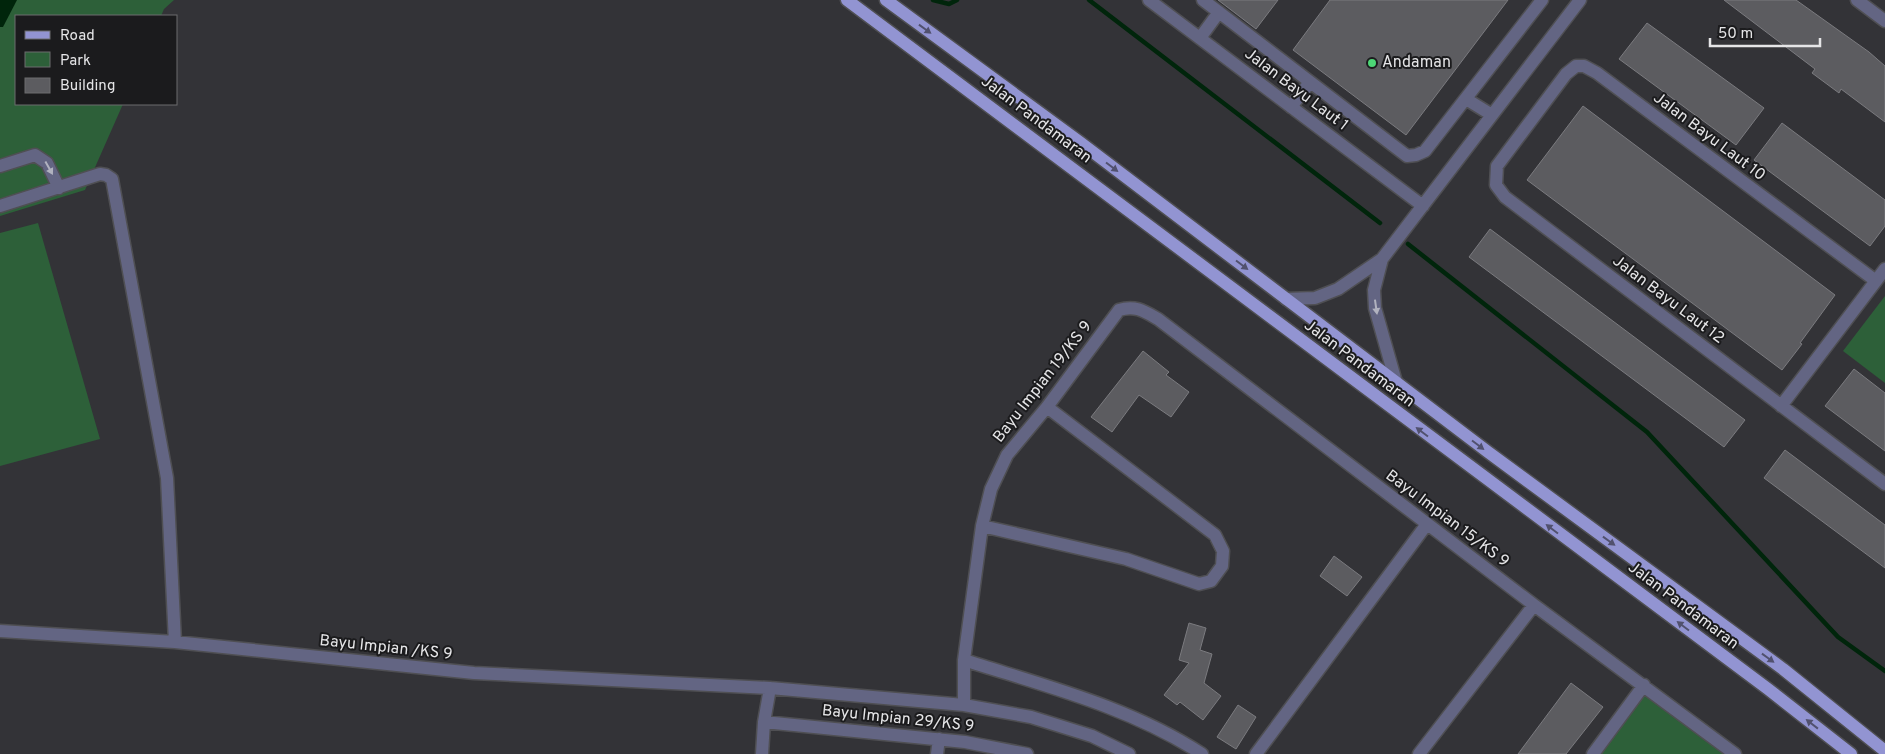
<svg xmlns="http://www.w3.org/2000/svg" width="1885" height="754" viewBox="0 0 1885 754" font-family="Overpass,sans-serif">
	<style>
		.green { fill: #2d6039 }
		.water { fill: #00250b }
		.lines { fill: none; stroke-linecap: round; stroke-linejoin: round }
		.stream { stroke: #00250b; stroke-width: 4.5 }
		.building { fill: #5c5c60; stroke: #7b7b7f }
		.minor-casing { stroke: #4f4f53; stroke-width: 15 }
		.major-casing { stroke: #4f4f53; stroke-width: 15 }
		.minor { stroke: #636583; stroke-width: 12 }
		.major { stroke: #9294d2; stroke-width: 12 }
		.oneway { fill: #51516e }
		.oneway2 { fill: #b1b2bf }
		.poi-dot { fill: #4dd676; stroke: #1b1b1d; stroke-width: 2 }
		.labels { text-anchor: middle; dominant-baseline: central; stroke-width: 4; stroke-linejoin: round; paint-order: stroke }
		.poi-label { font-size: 16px; fill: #e5e5e7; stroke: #1b1b1d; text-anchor: start }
		.street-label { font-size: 16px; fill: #e5e5e7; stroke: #1b1b1d }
	</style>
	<rect width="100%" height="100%" fill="#333337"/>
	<path class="green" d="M 0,0 L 174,0 L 164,9 L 161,16 L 16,16 L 16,104 L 123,104 L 85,190 L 0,216 Z
		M 38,223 L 100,439 L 0,466 L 0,233 Z
		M 1885,296 L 1885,383 L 1843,351 Z
		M 1644,685 L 1735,754 L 1593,754 Z"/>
	<path class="water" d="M 0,0 L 17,0 L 3,27 L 0,27 Z"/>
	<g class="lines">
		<path class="stream" d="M 933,0 L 949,4 L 957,0
			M 1089,0 L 1380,223
			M 1408,244 L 1647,432 L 1838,637 L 1885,671"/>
	</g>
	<path class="building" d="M 1218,0 L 1278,0 L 1256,29 Z
		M 1330,0 L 1508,0 L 1406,135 L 1293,50 Z
		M 1724,0 L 1796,0 L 1869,52 L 1885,66 L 1885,122 L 1841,89 L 1839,93 L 1812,73 L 1815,69 Z
		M 1647,23 L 1764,108 L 1736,145 L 1619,59 Z
		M 1583,106 L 1835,295 L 1800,343 L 1802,344 L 1782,370 L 1527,180 Z
		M 1782,123 L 1885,200 L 1885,226 L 1870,246 L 1754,160 Z
		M 1490,229 L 1745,420 L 1724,447 L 1469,257 Z
		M 1143,351 L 1169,372 L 1166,375 L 1189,392 L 1171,417 L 1139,395 L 1112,432 L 1091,417 Z
		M 1854,369 L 1885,393 L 1885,451 L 1825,406 Z
		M 1785,450 L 1885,525 L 1885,568 L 1764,478 Z
		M 1334,556 L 1362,577 L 1347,596 L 1320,576 Z
		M 1189,623 L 1206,628 L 1200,650 L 1212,654 L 1204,683 L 1221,696 L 1203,720 L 1180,702 L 1177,705 L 1164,695 L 1189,663 L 1179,660 Z
		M 1571,683 L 1603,707 L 1566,754 L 1518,754 Z
		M 1238,705 L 1256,717 L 1236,749 L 1217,737 Z"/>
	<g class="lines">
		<defs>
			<path id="minor" d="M 1149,0 L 1423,206
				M 1203,0 L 1407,156 L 1416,155 L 1425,151 L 1542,0
				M 1857,0 L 1885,21
				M 1200,38 L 1219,12
				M 1466,99 L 1492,115
				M 1291,107 L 1310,82
				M 0,166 L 35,155 L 47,163 L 59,188
				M 0,206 L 100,174 L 106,175 L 112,179 L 167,478 L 175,642
				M 1382,259 L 1374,290 L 1375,308 L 1396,382
				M 1876,281 L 1597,73 L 1584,66 L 1576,66 L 1566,74 L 1497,166 L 1496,185 L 1505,197 L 1885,484
				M 1286,299 L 1315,298 L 1338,289 L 1382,259 L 1580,0
				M 1781,406 L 1885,269
				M 982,526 L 1126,559 L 1199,584 L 1211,581 L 1222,566 L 1223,551 L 1215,535 L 1047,407
				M 0,631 L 175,642 L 474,673 L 770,688 L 964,705 L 1031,717 L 1092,736 L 1129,754
				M 964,660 C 1045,686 1130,707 1202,754
				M 964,705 L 964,660 L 982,526 L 991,489 L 1007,455 L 1047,407 L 1119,310 C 1135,305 1144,311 1158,319 L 1534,605 L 1735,754
				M 764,722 L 965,742 L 1027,754
				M 762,754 L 764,722 L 770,688
				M 937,754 L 939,739
				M 1256,754 L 1427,524
				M 1419,754 L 1534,605
				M 1593,754 L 1644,685"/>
			<path id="major" d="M 847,0 L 1768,689 L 1851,754
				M 886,0 L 1081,143 L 1488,452 L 1783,669 L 1885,751"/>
		</defs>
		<use href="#minor" class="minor-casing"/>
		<use href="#major" class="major-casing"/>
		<use href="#minor" class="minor"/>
		<use href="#major" class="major"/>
	</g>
	<defs><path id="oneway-solid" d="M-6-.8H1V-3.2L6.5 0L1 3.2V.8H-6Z" transform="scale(1.25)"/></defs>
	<g class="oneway">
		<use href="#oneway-solid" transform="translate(925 29) rotate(36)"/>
		<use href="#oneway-solid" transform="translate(1112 167) rotate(37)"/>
		<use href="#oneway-solid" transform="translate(1242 265) rotate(37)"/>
		<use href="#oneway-solid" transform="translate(1422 432) rotate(-143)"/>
		<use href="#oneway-solid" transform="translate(1478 445) rotate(37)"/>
		<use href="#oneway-solid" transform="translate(1552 529) rotate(-143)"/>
		<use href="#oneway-solid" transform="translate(1609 541) rotate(36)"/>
		<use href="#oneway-solid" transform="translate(1683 626) rotate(-143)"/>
		<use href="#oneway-solid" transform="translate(1768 658) rotate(36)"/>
		<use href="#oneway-solid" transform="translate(1812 724) rotate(-142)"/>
	</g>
	<g class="oneway2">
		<use href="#oneway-solid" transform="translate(49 168) rotate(61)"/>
		<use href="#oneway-solid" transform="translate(1376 307) rotate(82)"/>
	</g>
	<circle class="poi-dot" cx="1372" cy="63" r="5"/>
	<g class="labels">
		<g class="poi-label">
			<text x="1382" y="63">Andaman</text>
		</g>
		<g class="street-label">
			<text transform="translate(1296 90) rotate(37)">Jalan Bayu Laut 1</text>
			<text transform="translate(1036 120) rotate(37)">Jalan Pandamaran</text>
			<text transform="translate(1709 137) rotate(37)">Jalan Bayu Laut 10</text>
			<text transform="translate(1668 300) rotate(37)">Jalan Bayu Laut 12</text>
			<text transform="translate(1359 364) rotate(37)">Jalan Pandamaran</text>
			<text transform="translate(1043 382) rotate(-52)">Bayu Impian 19/KS 9</text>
			<text transform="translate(1447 519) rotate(37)">Bayu Impian 15/KS 9</text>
			<text transform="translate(1683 606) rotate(37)">Jalan Pandamaran</text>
			<text transform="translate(386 648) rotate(6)">Bayu Impian /KS 9</text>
			<text transform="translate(898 719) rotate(6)">Bayu Impian 29/KS 9</text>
		</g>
	</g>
	<rect x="15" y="15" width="162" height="90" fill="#1b1b1d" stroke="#6c6c6e"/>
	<rect x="25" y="31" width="25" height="8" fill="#9294d2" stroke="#6c6c6e"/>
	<text x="60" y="40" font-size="15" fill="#e5e5e7">Road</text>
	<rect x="25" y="52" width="25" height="15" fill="#2d6039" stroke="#6c6c6e"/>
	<text x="60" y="65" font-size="15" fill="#e5e5e7">Park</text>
	<rect x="25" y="78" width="25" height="15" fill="#5c5c60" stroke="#6c6c6e"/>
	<text x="60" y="90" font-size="15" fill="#e5e5e7">Building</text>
	<path d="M1710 38v8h110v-8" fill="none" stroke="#e5e5e7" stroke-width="2.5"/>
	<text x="1718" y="38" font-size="15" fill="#e5e5e7" stroke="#1b1b1d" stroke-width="4" paint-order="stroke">50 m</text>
</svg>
